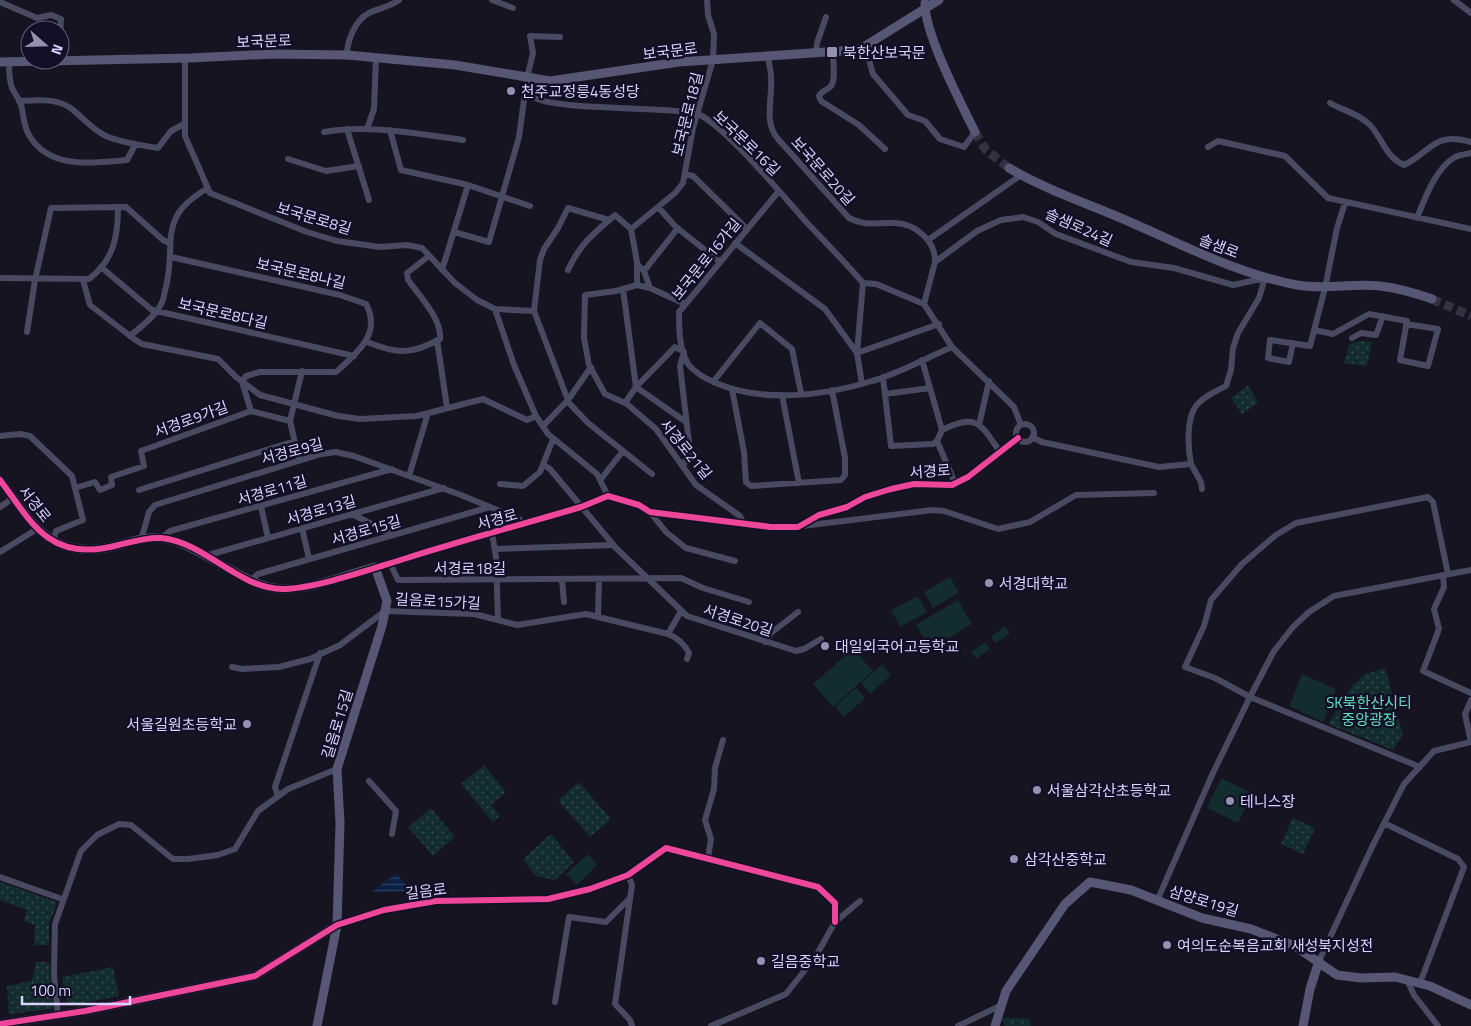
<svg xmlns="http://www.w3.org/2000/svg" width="1471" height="1026" viewBox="0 0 1471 1026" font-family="'Titillium Web','Noto Sans KR',sans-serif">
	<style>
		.green { fill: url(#green-dots) }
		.pitch { fill: #132c2d }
		.water { fill: url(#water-rules) }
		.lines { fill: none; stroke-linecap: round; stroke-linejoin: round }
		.secondary-tunnel { stroke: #333142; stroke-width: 9; stroke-dasharray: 9 4.5; stroke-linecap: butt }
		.street { stroke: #4a4962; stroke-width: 6 }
		.secondary { stroke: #575674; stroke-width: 9 }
		.cycleway-casing { stroke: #130f26; stroke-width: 9 }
		.cycleway { stroke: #ed469a; stroke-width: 6 }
		.poi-dot { fill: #9591b1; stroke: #130f26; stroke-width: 2 }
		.labels { text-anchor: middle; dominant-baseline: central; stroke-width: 5; stroke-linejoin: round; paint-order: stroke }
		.street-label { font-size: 15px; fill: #d9d4ff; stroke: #130f26 }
		.poi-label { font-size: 15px; fill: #d9d4ff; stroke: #130f26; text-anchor: start }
		.park-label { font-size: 15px; fill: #5fe0c0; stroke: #130f26 }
	</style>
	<defs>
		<pattern id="green-dots" width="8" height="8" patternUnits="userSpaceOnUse" patternTransform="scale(1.25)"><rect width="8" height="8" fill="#132c2d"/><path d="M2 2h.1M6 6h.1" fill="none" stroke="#354a4c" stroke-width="1.8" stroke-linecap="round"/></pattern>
		<pattern id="water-rules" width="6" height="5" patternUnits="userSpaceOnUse" patternTransform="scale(1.25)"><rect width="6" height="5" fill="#0d2144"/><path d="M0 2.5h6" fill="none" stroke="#304060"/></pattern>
	</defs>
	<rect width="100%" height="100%" fill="#161421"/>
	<path class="green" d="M 1359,341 L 1372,342 L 1367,366 L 1344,363 L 1349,345 Z
		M 1248,385 L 1258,403 L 1242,414 L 1231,398 Z
		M 1385,668 L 1403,735 L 1393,750 L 1328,724 L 1352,686 L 1365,674 Z
		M 484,765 L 506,792 L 491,805 L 500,816 L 493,822 L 461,784 Z
		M 579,782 L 611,819 L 590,837 L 558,800 Z
		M 431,808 L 455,837 L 433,856 L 408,827 Z
		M 1293,818 L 1315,828 L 1303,854 L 1281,844 Z
		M 551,834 L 574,862 L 555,880 L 536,876 L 523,859 Z
		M 0,882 L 57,902 L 49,925 L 49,945 L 34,945 L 35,925 L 24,921 L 27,910 L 0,900 Z
		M 36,962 L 49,962 L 53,1009 L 9,1014 L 7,986 L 32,981 Z
		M 113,967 L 119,996 L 68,1006 L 62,977 Z
		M 1002,1018 L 1029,1019 L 1031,1026 L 1005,1026 Z"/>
	<path class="pitch" d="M 950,577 L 959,593 L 933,608 L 924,592 Z
		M 918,596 L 927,612 L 900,627 L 891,610 Z
		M 958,600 L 972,624 L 931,649 L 916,625 Z
		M 1005,626 L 1010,633 L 996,643 L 991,637 Z
		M 985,642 L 990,649 L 976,659 L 971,652 Z
		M 853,649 L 873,671 L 833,707 L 813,684 Z
		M 882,664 L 891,675 L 870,694 L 861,683 Z
		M 1302,674 L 1336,689 L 1323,722 L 1289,706 Z
		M 856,688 L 865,698 L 844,717 L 835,707 Z
		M 1221,778 L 1252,793 L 1238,823 L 1207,808 Z
		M 588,854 L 597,865 L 577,885 L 566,874 Z"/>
	<path class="water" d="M 396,873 L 411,891 L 372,892 Z"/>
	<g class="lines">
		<path class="secondary-tunnel" d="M 975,132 L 986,150 L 1009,168
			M 1432,299 L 1471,316"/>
		<path class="street" d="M 492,0 L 513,8
			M 1454,0 L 1471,13
			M 0,2 L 37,18 L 51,15 L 61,19 L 60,36
			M 865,46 L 873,74 L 908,115 L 925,121 L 940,139 L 964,147 L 975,132
			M 833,53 C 833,61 836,80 831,86 C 827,91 822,90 819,96 L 821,101 L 859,125 L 885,149
			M 816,54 L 817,43 L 826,17
			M 347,55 C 347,41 355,20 369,13 C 379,8 390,7 399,0
			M 768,57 C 769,64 771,71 771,77 C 773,98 763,122 778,139 L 849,218 C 866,227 877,222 894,223 C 915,223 936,241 935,262
			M 185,58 L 185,136 L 210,193 L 307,232 L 337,241 L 380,247 L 407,245 L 422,248 L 455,283 L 477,300 L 495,309 L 514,365 L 536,416 L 548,434 L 597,474 L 608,496
			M 9,62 C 9,71 9,80 12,88 C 15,94 19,99 21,105 C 24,115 23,125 29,135 C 49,170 93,163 127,160 L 135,145
			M 527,78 C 529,84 530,92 533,96 C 543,110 669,107 695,113 C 721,120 788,202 809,225 C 827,244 846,263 863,283 L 857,353 L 862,384
			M 19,101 C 35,100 54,98 69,107 C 82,116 91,129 106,136 C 122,143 140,145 158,148 L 171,131 L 184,124
			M 1330,103 C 1342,110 1359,114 1369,124 C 1383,138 1384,156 1404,165 C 1431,152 1434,131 1471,142
			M 347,129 L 369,200
			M 367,129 L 374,109 L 376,57
			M 390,130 L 401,170 L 468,185 L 530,206
			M 324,132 C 370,124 417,134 463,140
			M 1208,147 L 1218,141 L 1285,156 L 1328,198 L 1471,229
			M 288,159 L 326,171 L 359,166
			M 685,174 L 693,176 L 747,229
			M 779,191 L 679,312 C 679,330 679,348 688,364 C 695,373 706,379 716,383 C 762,403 824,396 872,381 C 900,373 926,358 952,347
			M 658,207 L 676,227 L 719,261
			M 1417,218 C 1425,198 1435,169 1455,157 C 1459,155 1466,154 1471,153
			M 609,220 L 568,208 L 558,228 L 544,249 L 540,260 L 534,311 L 569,403 L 588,423 L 652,474
			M 631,229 L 675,193 L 683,183 L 693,128 L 713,60 L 714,34 L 708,15 L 707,0
			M 454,232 L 489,242 L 519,137 L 527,78 L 533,53 L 530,36 L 560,37
			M 928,240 L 1021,175
			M 735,243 L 825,309 L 857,353 L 939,324
			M 171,257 L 340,295 L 366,304 C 382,334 357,353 336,372 L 260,372 L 246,376 L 242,382 L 251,411
			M 637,264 L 644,271 L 650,288 L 685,304
			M 101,267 L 152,310 L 354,356
			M 442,270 L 468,185
			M 568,270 C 580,244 593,234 615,215 L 631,229 L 637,262 L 637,285
			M 644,271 L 678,228
			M 0,278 L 89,279 C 114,260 118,236 118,207
			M 83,280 L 90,305 L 134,339 L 142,344 L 218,359 L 236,377 L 260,395 L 338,416 L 360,419 L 417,416 L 483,399 L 527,420 L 536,416
			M 863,283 L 876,284 L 924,304 L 952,347 L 1014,407 L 1021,425
			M 650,288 L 637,285 L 616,291 L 585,295 L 584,338 L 589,365 L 605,394 L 627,404 L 656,429 L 696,485 L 740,516 L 744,524
			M 623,289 L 636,387 L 625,403
			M 924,304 L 935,262 L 977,231 L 1001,220 L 1023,217 L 1038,222 L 1056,234 L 1131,262 L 1174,268 L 1233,285 L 1265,278 L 1259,298 L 1238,333 L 1233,348 L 1231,370 L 1226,386 C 1216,391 1203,397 1196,406 C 1186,419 1188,449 1191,464 L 1159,467 L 1042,442 L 1032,437
			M 495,309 L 534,311
			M 1314,330 L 1333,334 L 1369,314 L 1407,321 L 1400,360 L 1428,366 L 1438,329 L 1406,324
			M 27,332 L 35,280 L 51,208 L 126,207 L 163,240 L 169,243
			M 130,336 C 140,327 154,318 160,306 C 164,301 164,293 166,287 C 177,240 156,218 208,188
			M 1352,338 L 1361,333 L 1376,335 L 1383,316
			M 437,340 L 447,407
			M 367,342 C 397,354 411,355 440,339 C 442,319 419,295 408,280 L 407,273 L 429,256
			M 1293,343 L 1289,362 L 1268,358 L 1270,340 L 1310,346 L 1325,288 L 1337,228 L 1345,203
			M 922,360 L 930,388
			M 883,377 L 891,446 L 933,444 L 937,441 L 942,430 L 930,388 L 885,394
			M 713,382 L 760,323 L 792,349 L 801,393
			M 732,389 L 744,452 L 746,482 L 751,486 L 841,480 L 845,475 L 845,458 L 832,390
			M 782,395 L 799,483
			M1016 433a9 9 0 1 1 18 0a9 9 0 1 1-18 0Z
			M 979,425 L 989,381
			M 543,426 L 568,400 L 591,367
			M 942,430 C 977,413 980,423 1000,452
			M 0,436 L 20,434 L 30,436 L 72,476 L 83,520 L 56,531 L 53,541
			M 937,441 L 955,483
			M 299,460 L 290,421 L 302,371
			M 1191,464 L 1201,482 L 1202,489
			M 544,465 L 550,469 L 616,548 L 687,616 L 796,651 L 804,649 L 821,639
			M 683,466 L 690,451 L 680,366 L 684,352 L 675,347 L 636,387 L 686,422
			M 409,476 L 428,413
			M 601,479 L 623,451
			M 500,484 L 523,486 L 540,472 L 553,439
			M 75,488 L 95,482 L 100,490 L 112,485 L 111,477 L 144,466 L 141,451 L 251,411 L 290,421
			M 139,490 L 295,441
			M 261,506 L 268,538
			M 0,507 L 13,498
			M 650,512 L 666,532 L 686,548 L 735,561
			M 352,514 L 393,535
			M 802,526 L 933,510 L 944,511 L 998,529 L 1030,522 L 1076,495 L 1154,493
			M 302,528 L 309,559
			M 492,533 L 496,557 L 498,620
			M 161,538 L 170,531 L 392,469
			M 141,540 L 149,512 L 155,505 L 321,454 L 336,452 L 354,456 L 461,495 L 519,519 L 523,524
			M 495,549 L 613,545
			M 0,552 L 37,529
			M 205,556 L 444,488
			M 390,563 L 398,580 L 681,578 L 703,588 L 749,602
			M 375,567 L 581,507 L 608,496 L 639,505 L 650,512 L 771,527 L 798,527 L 819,515 L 847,507 L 865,497 L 891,489 L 914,484 L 952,485 L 968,477 L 1018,438
			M 1443,575 L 1444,587 L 1434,609 L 1439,629 L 1423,671 L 1471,693
			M 251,580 L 258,574 L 490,507
			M 562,580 L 564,602
			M 598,617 L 599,580
			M 668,634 C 678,638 684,643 689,653 L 687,659
			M 765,642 L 771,633 L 798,612
			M 232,667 L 242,669 L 279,667 L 310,659 L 340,645 L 385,611 L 474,614 L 517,625 L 586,614 L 668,634 L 681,611
			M 1420,767 L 1250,697 L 1215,678 L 1185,667 L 1204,626 L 1211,600 L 1242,564 L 1276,535 L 1296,523 L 1428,497 L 1433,502 L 1448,574
			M 369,781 L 396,811 L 392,834
			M 278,796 L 275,787 L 320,653
			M 1384,823 L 1458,859 L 1464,867 L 1420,983
			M 708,858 L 711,839 L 705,820 L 714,789 L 715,768 L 723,740
			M 628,875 L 632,885 L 615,1004 L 630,1020 L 632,1026
			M 0,877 L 62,899
			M 1157,901 L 1212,775 L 1250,697 L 1274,651 L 1293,627 L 1309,612 L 1334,596 L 1471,570
			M 337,925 L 384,910 L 436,901 L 548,899 L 590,889 L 628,875 L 666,848 L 818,887 L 835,903 L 835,922
			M 1319,961 L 1372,847 L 1404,784 L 1434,751 L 1471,742 L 1465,714 L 1471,700
			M 1407,980 L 1414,995 L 1438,1026
			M 555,1002 L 569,917 L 606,922 L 630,898
			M 58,1015 L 54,974 L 55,924 L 81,851 L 97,835 L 119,824 L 131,825 L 173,859 L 188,859 L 218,855 L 235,849 L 258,811 L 288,789 L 337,769
			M 711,1026 L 786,994 L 816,956 L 835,922 L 860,901
			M 958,1026 L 1002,1005"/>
		<path class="secondary" d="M 925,3 C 924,33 961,103 975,132
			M 0,62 L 190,58 L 274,54 L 347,55 L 455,65 L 550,81 L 679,62 L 856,50 L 865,46 L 939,0
			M 1009,168 C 1043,188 1080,201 1116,216 C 1176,241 1233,273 1297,285 C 1325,290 1352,283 1380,286 C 1398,288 1415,293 1432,299
			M 0,480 C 30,520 48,558 106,548 C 124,545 141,536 161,538 C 182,540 202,554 220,564 C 239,574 260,589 283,589 C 313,589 346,575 375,567 L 387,601 L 382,626 L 337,769 L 340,823 L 337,925 L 317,1026
			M 0,1024 L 85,1011 L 255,976 L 337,925
			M 995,1026 L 1006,991 L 1065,904 L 1090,882 L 1131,890 L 1202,918 L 1251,929 L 1295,946 L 1337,975 L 1361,978 L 1395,977 L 1430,986 L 1471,1005
			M 1303,1026 L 1310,989 L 1319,961"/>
		<defs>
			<path id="cycleway" d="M 0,480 C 30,520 47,558 105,548 C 124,545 141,537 161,538 C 205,542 237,588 282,589 C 315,589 374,568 407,558 C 464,540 523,524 581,507 L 608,496 L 639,505 L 650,512 L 771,527 L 798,527 L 819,515 L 847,507 L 865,497 L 891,489 L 914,484 L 952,485 L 968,477 L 1018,438
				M 0,1024 L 85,1011 L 255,976 L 337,925 L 384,910 L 436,901 L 548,899 L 590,889 L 628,875 L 666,848 L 818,887 L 835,903 L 835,922"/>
		</defs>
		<use href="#cycleway" class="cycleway-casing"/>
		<use href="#cycleway" class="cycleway"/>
	</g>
	<g class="poi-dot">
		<rect x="826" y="46" width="12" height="12" rx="2.5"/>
		<circle cx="511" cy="91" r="5"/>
		<circle cx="989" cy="583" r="5"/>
		<circle cx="825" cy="646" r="5"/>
		<circle cx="247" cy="724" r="5"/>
		<circle cx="1037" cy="790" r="5"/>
		<circle cx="1230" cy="801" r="5"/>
		<circle cx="1014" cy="859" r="5"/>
		<circle cx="1167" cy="945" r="5"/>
		<circle cx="761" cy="961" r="5"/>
	</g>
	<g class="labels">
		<g class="street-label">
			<text transform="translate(264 41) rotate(-2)">보국문로</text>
			<text transform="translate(670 51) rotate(-7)">보국문로</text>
			<text transform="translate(687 114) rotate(-76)">보국문로18길</text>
			<text transform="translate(747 143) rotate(44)">보국문로16길</text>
			<text transform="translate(823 171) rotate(48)">보국문로20길</text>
			<text transform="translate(314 218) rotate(17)">보국문로8길</text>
			<text transform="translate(1079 227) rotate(24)">솔샘로24길</text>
			<text transform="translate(1219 246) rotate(21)">솔샘로</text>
			<text transform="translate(706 259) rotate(-51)">보국문로16가길</text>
			<text transform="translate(301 273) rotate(13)">보국문로8나길</text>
			<text transform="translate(223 313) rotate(13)">보국문로8다길</text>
			<text transform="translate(191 419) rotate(-20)">서경로9가길</text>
			<text transform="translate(686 449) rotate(51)">서경로21길</text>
			<text transform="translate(292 451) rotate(-15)">서경로9길</text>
			<text transform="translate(930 471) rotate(-4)">서경로</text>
			<text transform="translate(272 490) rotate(-16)">서경로11길</text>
			<text transform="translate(35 504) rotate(51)">서경로</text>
			<text transform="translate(321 510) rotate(-16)">서경로13길</text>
			<text transform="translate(497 519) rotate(-16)">서경로</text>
			<text transform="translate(366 530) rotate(-16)">서경로15길</text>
			<text x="470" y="568">서경로18길</text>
			<text transform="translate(438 601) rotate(3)">길음로15가길</text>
			<text transform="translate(738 620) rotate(18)">서경로20길</text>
			<text transform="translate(337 724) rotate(-73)">길음로15길</text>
			<text transform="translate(426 891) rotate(-7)">길음로</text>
			<text transform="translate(1204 901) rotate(17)">삼양로19길</text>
		</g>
		<g class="poi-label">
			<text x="843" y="52">북한산보국문</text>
			<text x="521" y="91">천주교정릉4동성당</text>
			<text x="999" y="583">서경대학교</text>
			<text x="835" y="646">대일외국어고등학교</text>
			<text x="237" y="724" text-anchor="end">서울길원초등학교</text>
			<text x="1047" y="790">서울삼각산초등학교</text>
			<text x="1240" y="801">테니스장</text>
			<text x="1024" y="859">삼각산중학교</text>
			<text x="1177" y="945">여의도순복음교회 새성북지성전</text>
			<text x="771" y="961">길음중학교</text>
		</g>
		<g class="park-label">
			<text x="1369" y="702">SK북한산시티<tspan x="1369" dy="17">중앙광장</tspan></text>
		</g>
	</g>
	<g transform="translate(45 45) rotate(110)"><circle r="24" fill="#130f26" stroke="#625e7d"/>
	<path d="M0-4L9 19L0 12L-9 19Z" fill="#9591b1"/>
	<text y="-8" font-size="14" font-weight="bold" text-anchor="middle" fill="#d9d4ff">N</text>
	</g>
	<path d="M22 996v8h108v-8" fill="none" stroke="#d9d4ff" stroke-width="2.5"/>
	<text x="30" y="996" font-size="15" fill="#d9d4ff" stroke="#130f26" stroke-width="4" paint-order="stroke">100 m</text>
</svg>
